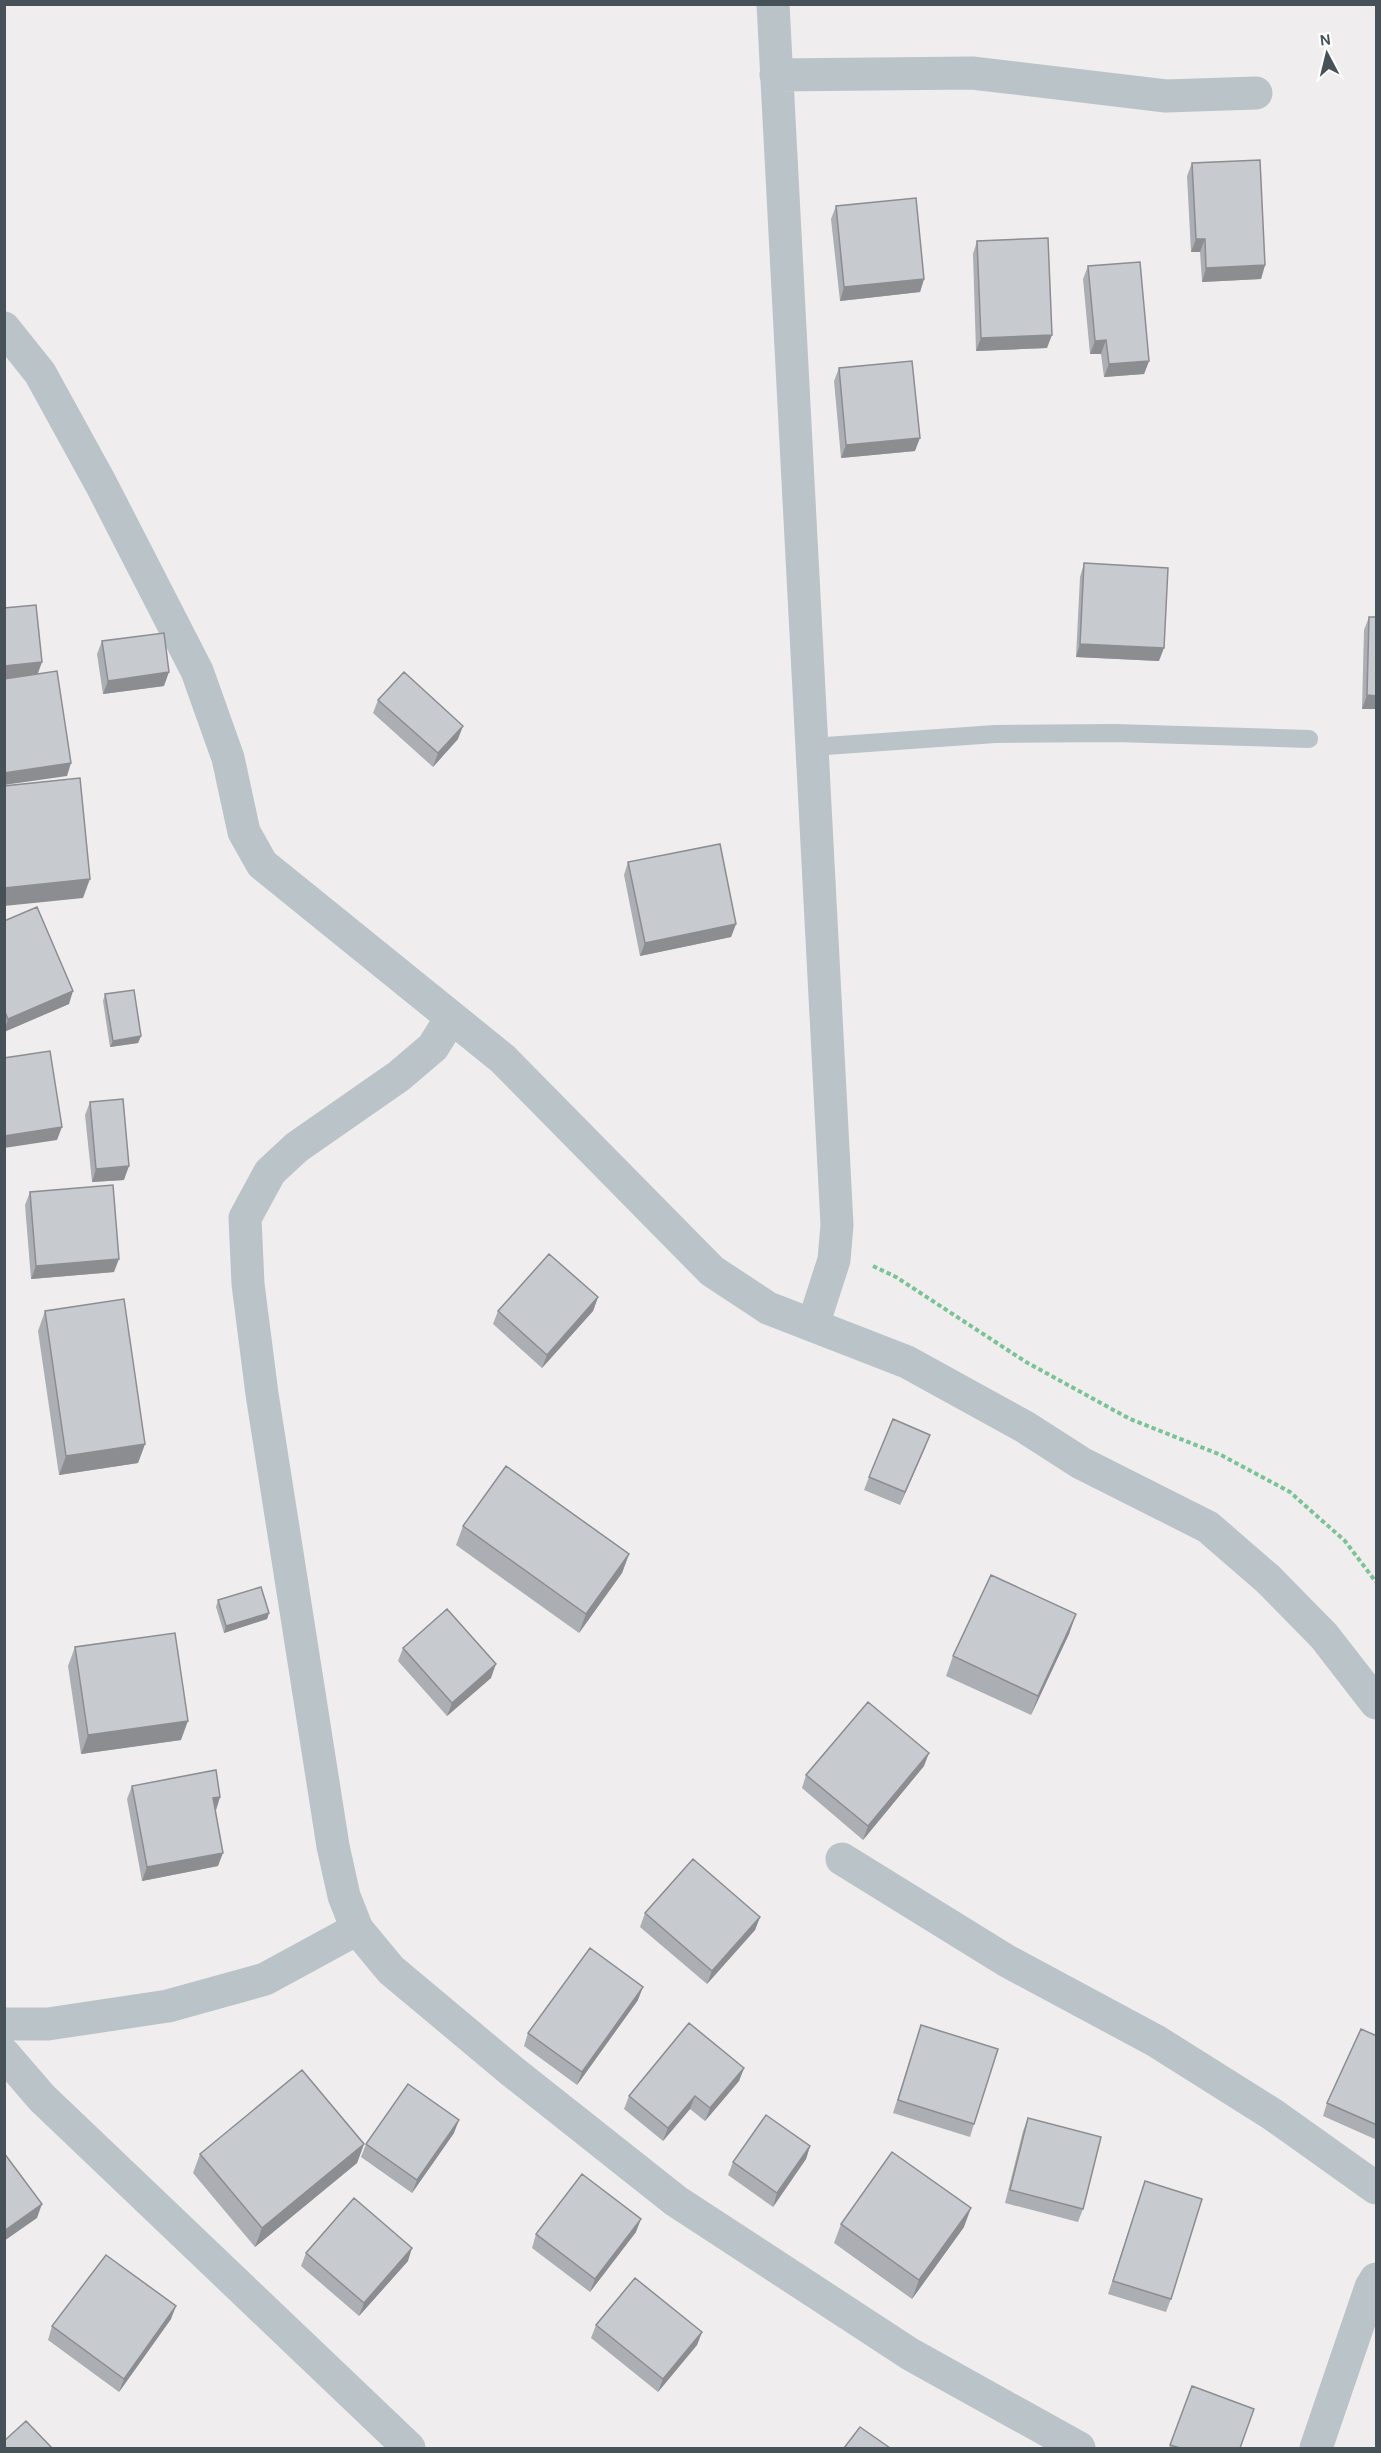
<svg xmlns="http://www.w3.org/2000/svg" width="1381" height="2453" viewBox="0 0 1381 2453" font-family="Karla,sans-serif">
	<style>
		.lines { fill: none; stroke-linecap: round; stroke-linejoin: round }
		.path { stroke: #7bc397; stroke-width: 4; stroke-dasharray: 4.5 3; stroke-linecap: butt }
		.lane { stroke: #b9c3c8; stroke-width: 18 }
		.street { stroke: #b9c3c8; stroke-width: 33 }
		.wall { fill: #abaeb2 }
		.shaded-wall { fill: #8b8d91 }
		.building { fill: #c7cacf; stroke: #8b8d91; stroke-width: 1.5 }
	</style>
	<rect width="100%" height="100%" fill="#efeded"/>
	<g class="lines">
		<path class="path" d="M 873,1266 L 896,1277 L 1026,1362 L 1130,1419 L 1221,1455 L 1290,1492 L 1345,1541 L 1376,1582"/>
		<path class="lane" d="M 812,747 L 995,734 L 1115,733 L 1309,739"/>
		<path class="street" d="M 773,4 L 837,1225 L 834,1260 L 813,1325
			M 776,75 L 972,73 L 1166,96 L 1256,93
			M 4,328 L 40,373 L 101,484 L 197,671 L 228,758 L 244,832 L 262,864 L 503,1059 L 712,1271 L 768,1308 L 907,1362 L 1025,1427 L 1081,1463 L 1208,1527 L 1268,1579 L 1324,1636 L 1376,1703
			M 451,1018 L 433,1047 L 399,1076 L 297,1147 L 270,1172 L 245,1218 L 248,1284 L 262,1394 L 333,1846 L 344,1896 L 357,1929 L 391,1970 L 513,2072 L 676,2201 L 910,2354 L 1079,2448
			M 842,1859 L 1007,1961 L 1156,2041 L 1272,2114 L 1376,2188
			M 4,2024 L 48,2024 L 168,2006 L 265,1979 L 357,1929
			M 4,2054 L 42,2098 L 409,2448
			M 1316,2448 L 1371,2287 L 1376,2279"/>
	</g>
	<path class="wall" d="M 1192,163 L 1265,265 L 1261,279 L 1202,282 L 1200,252 L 1191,252 L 1187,176 Z
		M 836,206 L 924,279 L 920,292 L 840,301 L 831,219 Z
		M 977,241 L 1047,348 L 976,351 L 973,254 Z
		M 1088,266 L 1149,361 L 1144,374 L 1104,377 L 1101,354 L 1090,354 L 1083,279 Z
		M 839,368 L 915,451 L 841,458 L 834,381 Z
		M 1084,563 L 1159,661 L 1076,657 L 1080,577 Z
		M 1369,617 L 1377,709 L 1362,709 L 1364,630 Z
		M 102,641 L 164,686 L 103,694 L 97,654 Z
		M 378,700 L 458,739 L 433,767 L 373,713 Z
		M 628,862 L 736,924 L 731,937 L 640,956 L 624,875 Z
		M 4,921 L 69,1004 L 4,1032 Z
		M 105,994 L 141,1036 L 138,1043 L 110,1047 L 103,1001 Z
		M 90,1102 L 124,1180 L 92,1182 L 85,1115 Z
		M 30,1192 L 114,1272 L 31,1279 L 25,1205 Z
		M 598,1297 L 593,1311 L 542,1368 L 493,1324 L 498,1311 Z
		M 45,1311 L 145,1444 L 138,1463 L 59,1475 L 38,1331 Z
		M 925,1448 L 900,1505 L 864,1490 L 869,1477 Z
		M 463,1526 L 629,1554 L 622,1573 L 579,1633 L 456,1545 Z
		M 218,1600 L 269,1613 L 267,1619 L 224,1633 L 216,1607 Z
		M 1076,1614 L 1069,1634 L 1031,1715 L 946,1676 L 953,1656 Z
		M 75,1647 L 181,1740 L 81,1754 L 68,1666 Z
		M 403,1648 L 491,1678 L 447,1716 L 398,1661 Z
		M 924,1766 L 863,1840 L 802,1788 L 806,1775 Z
		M 132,1786 L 220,1797 L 216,1810 L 218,1866 L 142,1881 L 127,1799 Z
		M 645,1913 L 760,1917 L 755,1930 L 707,1984 L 640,1927 Z
		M 638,2000 L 577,2085 L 524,2046 L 528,2033 Z
		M 921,2025 L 974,2124 L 970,2137 L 893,2113 Z
		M 1377,2036 L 1377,2140 L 1323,2116 L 1327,2103 Z
		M 744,2068 L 739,2081 L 705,2121 L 690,2109 L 663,2141 L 624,2109 L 629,2096 Z
		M 1028,2118 L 1083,2209 L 1078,2222 L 1005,2203 L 1023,2131 Z
		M 454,2133 L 412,2193 L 361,2157 L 366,2144 Z
		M 364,2144 L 357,2163 L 255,2247 L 193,2173 L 200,2154 Z
		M 810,2146 L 806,2159 L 773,2207 L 728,2175 L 733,2162 Z
		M 1145,2181 L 1171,2299 L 1166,2312 L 1108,2294 Z
		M 841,2224 L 964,2227 L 912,2299 L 834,2243 Z
		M 636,2232 L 590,2292 L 532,2248 L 536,2234 Z
		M 306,2253 L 408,2261 L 359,2316 L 301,2266 Z
		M 171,2319 L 119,2392 L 48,2340 L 52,2326 Z
		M 596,2325 L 702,2332 L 697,2345 L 658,2392 L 591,2338 Z
		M 1192,2386 L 1240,2448 L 1169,2448 Z"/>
	<path class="shaded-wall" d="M 1196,239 L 1205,239 L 1200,252 L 1191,252 Z
		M 1265,265 L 1261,279 L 1202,282 L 1206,268 Z
		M 924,279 L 920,292 L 840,301 L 844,287 Z
		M 1052,335 L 1047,348 L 976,351 L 981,338 Z
		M 1106,340 L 1101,354 L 1090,354 L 1095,341 Z
		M 1149,361 L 1144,374 L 1104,377 L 1109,364 Z
		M 920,438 L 915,451 L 841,458 L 846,445 Z
		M 1080,644 L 1164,648 L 1159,661 L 1076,657 Z
		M 42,662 L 37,676 L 4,679 L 4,666 Z
		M 169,672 L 164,686 L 103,694 L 108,681 Z
		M 1367,695 L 1377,696 L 1377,709 L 1362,709 Z
		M 463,726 L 458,739 L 433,767 L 438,753 Z
		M 71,763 L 67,776 L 4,785 L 4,773 Z
		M 90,879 L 83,898 L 4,906 L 4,888 Z
		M 736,924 L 731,937 L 640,956 L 645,943 Z
		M 73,991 L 69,1004 L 4,1032 L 8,1019 Z
		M 141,1036 L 138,1043 L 110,1047 L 113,1041 Z
		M 62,1127 L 57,1140 L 4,1148 L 4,1136 Z
		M 129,1166 L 124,1180 L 92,1182 L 96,1169 Z
		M 119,1259 L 114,1272 L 31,1279 L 36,1266 Z
		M 598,1297 L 593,1311 L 542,1368 L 547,1355 Z
		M 930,1435 L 925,1448 L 900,1505 L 905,1492 Z
		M 145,1444 L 138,1463 L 59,1475 L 66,1456 Z
		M 629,1554 L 622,1573 L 579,1633 L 586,1614 Z
		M 269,1613 L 267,1619 L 224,1633 L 226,1626 Z
		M 1076,1614 L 1069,1634 L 1031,1715 L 1038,1696 Z
		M 496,1664 L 491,1678 L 447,1716 L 452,1703 Z
		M 188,1721 L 181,1740 L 81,1754 L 88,1735 Z
		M 929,1753 L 924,1766 L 863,1840 L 868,1826 Z
		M 220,1797 L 216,1810 L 213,1798 Z
		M 223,1853 L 218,1866 L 142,1881 L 147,1867 Z
		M 760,1917 L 755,1930 L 707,1984 L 712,1971 Z
		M 643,1987 L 638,2000 L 577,2085 L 582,2072 Z
		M 744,2068 L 739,2081 L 705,2121 L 710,2108 Z
		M 695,2096 L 690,2109 L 663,2141 L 668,2128 Z
		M 459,2120 L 454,2133 L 412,2193 L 417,2180 Z
		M 364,2144 L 357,2163 L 255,2247 L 262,2228 Z
		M 810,2146 L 806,2159 L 773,2207 L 777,2193 Z
		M 42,2204 L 37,2218 L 4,2241 L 4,2231 Z
		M 971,2208 L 964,2227 L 912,2299 L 919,2280 Z
		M 641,2219 L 636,2232 L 590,2292 L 595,2279 Z
		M 412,2248 L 408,2261 L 359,2316 L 364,2303 Z
		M 176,2306 L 171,2319 L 119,2392 L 124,2379 Z
		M 702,2332 L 697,2345 L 658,2392 L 663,2379 Z"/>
	<path class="building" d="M 1260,160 L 1265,265 L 1206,268 L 1205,239 L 1196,239 L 1192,163 Z
		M 916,198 L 924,279 L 844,287 L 836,206 Z
		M 1048,238 L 1052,335 L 981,338 L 977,241 Z
		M 1140,262 L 1149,361 L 1109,364 L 1106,340 L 1095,341 L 1088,266 Z
		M 912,361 L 920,438 L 846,445 L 839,368 Z
		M 1084,563 L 1168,568 L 1164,648 L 1080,644 Z
		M 36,605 L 42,662 L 4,666 L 4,608 Z
		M 1369,617 L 1377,617 L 1377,696 L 1367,695 Z
		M 164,633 L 169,672 L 108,681 L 102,641 Z
		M 57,671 L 71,763 L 4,773 L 4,679 Z
		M 404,672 L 463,726 L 438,753 L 378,700 Z
		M 80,778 L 90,879 L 4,888 L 4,786 Z
		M 720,844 L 736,924 L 645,943 L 628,862 Z
		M 37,907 L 73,991 L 8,1019 L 4,1010 L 4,921 Z
		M 134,990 L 141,1036 L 113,1041 L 105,994 Z
		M 50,1051 L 62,1127 L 4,1136 L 4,1058 Z
		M 123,1099 L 129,1166 L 96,1169 L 90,1102 Z
		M 113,1185 L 119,1259 L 36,1266 L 30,1192 Z
		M 549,1254 L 598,1297 L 547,1355 L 498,1311 Z
		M 124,1299 L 145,1444 L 66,1456 L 45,1311 Z
		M 893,1419 L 930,1435 L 905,1492 L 869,1477 Z
		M 506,1466 L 629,1554 L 586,1614 L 463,1526 Z
		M 991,1575 L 1076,1614 L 1038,1696 L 953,1656 Z
		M 261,1587 L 269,1613 L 226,1626 L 218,1600 Z
		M 447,1609 L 496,1664 L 452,1703 L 403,1648 Z
		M 175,1633 L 188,1721 L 88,1735 L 75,1647 Z
		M 868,1702 L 929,1753 L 868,1826 L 806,1775 Z
		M 216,1770 L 220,1797 L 213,1798 L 223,1853 L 147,1867 L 132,1786 Z
		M 693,1859 L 760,1917 L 712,1971 L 645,1913 Z
		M 590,1948 L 643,1987 L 582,2072 L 528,2033 Z
		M 689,2023 L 744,2068 L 710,2108 L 695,2096 L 668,2128 L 629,2096 Z
		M 921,2025 L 998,2049 L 974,2124 L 898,2100 Z
		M 1361,2029 L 1377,2036 L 1377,2125 L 1327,2103 Z
		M 302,2070 L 364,2144 L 262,2228 L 200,2154 Z
		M 408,2084 L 459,2120 L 417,2180 L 366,2144 Z
		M 766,2115 L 810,2146 L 777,2193 L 733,2162 Z
		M 1028,2118 L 1101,2137 L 1083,2209 L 1010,2190 Z
		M 892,2152 L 971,2208 L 919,2280 L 841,2224 Z
		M 4,2153 L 42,2204 L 4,2231 Z
		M 582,2174 L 641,2219 L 595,2279 L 536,2234 Z
		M 1145,2181 L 1202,2199 L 1171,2299 L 1113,2281 Z
		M 354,2198 L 412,2248 L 364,2303 L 306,2253 Z
		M 106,2255 L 176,2306 L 124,2379 L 52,2326 Z
		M 635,2278 L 702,2332 L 663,2379 L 596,2325 Z
		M 1192,2386 L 1254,2409 L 1240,2448 L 1180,2448 L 1170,2445 Z
		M 26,2421 L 52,2448 L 4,2448 L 4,2441 Z
		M 860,2427 L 890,2448 L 844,2448 Z"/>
	<rect width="1381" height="2453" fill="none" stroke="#475258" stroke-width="12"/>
	<g transform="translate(1327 54) rotate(353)" stroke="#ffffff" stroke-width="4.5" paint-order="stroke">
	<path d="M0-4.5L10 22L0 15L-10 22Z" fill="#475258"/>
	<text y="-9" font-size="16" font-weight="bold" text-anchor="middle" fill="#475258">N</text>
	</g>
</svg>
